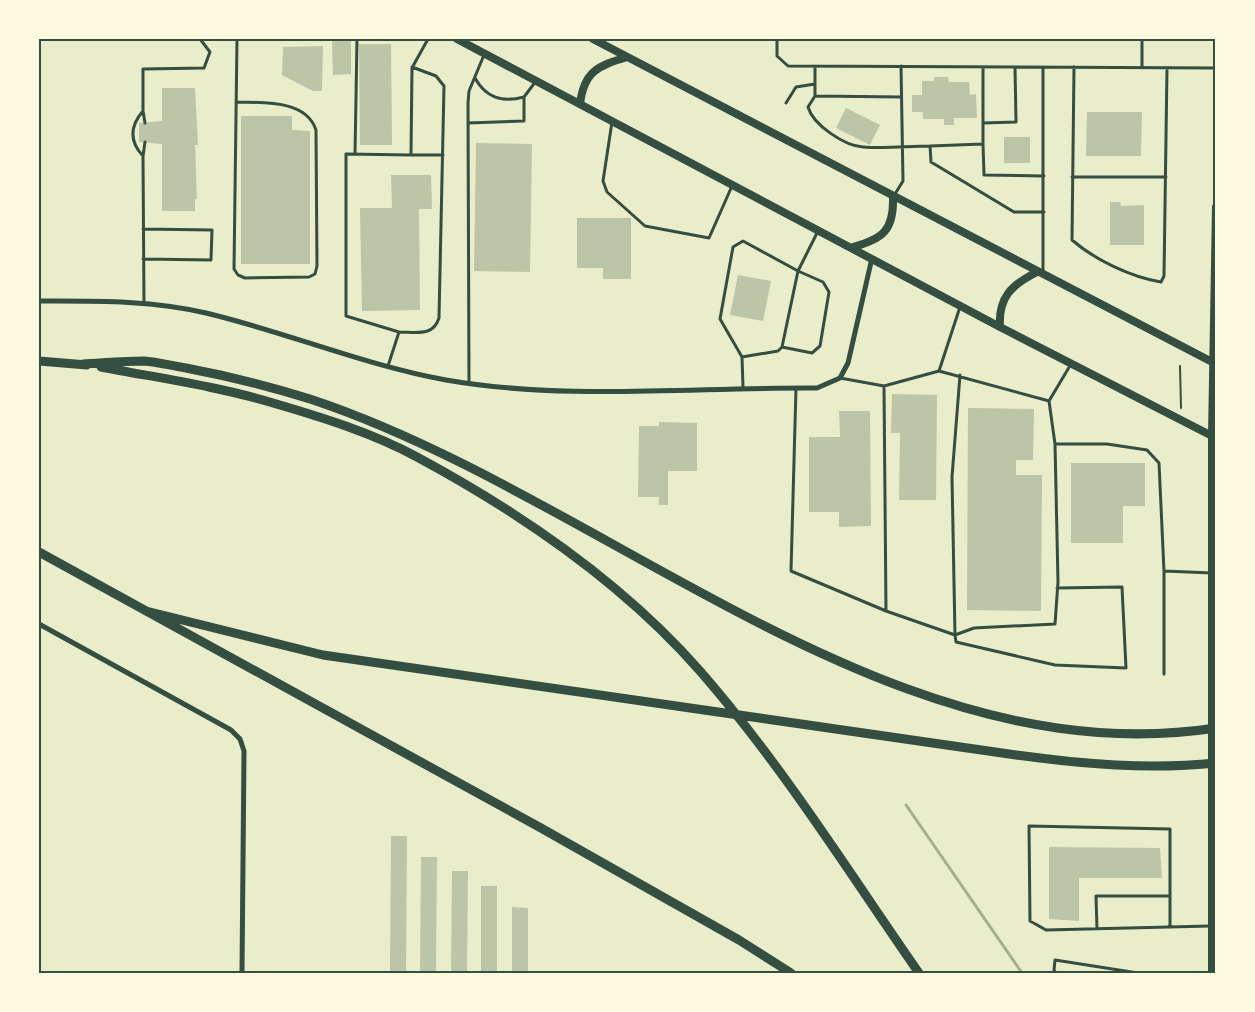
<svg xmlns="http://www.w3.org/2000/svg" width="1255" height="1012" viewBox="0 0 1255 1012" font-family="'Sofia Sans Condensed',sans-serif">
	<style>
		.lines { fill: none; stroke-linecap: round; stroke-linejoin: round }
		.stream { stroke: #a3b18a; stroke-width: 3 }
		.building { fill: #bcc5a7 }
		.path { stroke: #344e41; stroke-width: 2 }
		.service { stroke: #344e41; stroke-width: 3 }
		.minor { stroke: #344e41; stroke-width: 5 }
		.secondary { stroke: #344e41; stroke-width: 8 }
		.primary { stroke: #344e41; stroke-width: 8 }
		.motorway { stroke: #344e41; stroke-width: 9 }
		.neatline { fill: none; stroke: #344e41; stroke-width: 2 }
	</style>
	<rect width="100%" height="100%" fill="#e9edc9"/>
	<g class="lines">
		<path class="stream" d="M 906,805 L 1022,973"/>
	</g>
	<path class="building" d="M 332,39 L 351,39 L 351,74 L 333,75 Z
		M 359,44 L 391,44 L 392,145 L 360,145 Z
		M 323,46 L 322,91 L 313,91 L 282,75 L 283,47 Z
		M 934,77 L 948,77 L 949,82 L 969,82 L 970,95 L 976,94 L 977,118 L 954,118 L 954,125 L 944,125 L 944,119 L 923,119 L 923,112 L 912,112 L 912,95 L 922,95 L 922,81 L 934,81 Z
		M 162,88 L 195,88 L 198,145 L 195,145 L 197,199 L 195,199 L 195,211 L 162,211 L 162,144 L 139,142 L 139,123 L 162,121 Z
		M 846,108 L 880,125 L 870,145 L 836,128 Z
		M 1087,112 L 1142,112 L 1141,156 L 1086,156 Z
		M 241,116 L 292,116 L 292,130 L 310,131 L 310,264 L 241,264 Z
		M 1004,137 L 1030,137 L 1030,163 L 1004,163 Z
		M 476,143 L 532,144 L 530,272 L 474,271 Z
		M 391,175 L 431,175 L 432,209 L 419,209 L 420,310 L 362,311 L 360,208 L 392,208 Z
		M 1110,202 L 1120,202 L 1121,206 L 1144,205 L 1144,245 L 1110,245 Z
		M 577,218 L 631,218 L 631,279 L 603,279 L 603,268 L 577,268 Z
		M 738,275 L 771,281 L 763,321 L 730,315 Z
		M 892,394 L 937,395 L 936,500 L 899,500 L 900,433 L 891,433 Z
		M 968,408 L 1034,409 L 1033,460 L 1016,460 L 1016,475 L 1042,475 L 1041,611 L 967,610 Z
		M 839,411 L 870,411 L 871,526 L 839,527 L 839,512 L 809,512 L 809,437 L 840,437 Z
		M 659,422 L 697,423 L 697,471 L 668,471 L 668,505 L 659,505 L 659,497 L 638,497 L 639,426 L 659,426 Z
		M 1071,463 L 1145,463 L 1145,506 L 1123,506 L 1123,543 L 1071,543 Z
		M 391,836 L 407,836 L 406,973 L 390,973 Z
		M 1049,847 L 1160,848 L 1162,878 L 1079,878 L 1079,921 L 1049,919 Z
		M 421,857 L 437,857 L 436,973 L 420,973 Z
		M 452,871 L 468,871 L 467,973 L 451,973 Z
		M 481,886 L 497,886 L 497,973 L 481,973 Z
		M 512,907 L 528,908 L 528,973 L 512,973 Z"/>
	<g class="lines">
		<path class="path" d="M 1180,366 L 1181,408"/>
		<path class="service" d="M 143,39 L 200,39
			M 777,39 L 777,56 L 788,66 L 1216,68
			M 413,66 L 428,39
			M 1043,67 L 1043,272
			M 1074,67 L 1072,240 C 1095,260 1131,277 1161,282 L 1164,276 L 1167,68
			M 1142,67 L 1142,39
			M 475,78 C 486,98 502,103 524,97
			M 815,96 L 815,66
			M 901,97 L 815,96 L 808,107 C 813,125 845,146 863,147 C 885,149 908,146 930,146
			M 236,102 C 262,103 306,99 316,130 L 317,266 L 315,274 L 309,277 L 245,278 L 238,275 L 234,269 L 237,39
			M 786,103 L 796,87 L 815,84
			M 143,111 L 145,123
			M 612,122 L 603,181 L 607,192 L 645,226 L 709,238 L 732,186
			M 468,123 L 524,121 L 524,97 L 536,81
			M 983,123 L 1016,122 L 1015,67
			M 983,144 L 983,67
			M 355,154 L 357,39
			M 411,155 L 443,155
			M 143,156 L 145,142
			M 1072,177 L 1166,177
			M 895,194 L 903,181 L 901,66
			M 1044,212 L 1014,212 L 931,162 L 930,146 L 983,144 L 984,175 L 1044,176
			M 143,229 L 212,230 L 211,260 L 143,259
			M 144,303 L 143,156 C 129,141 130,126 143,111 L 143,69 L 204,68 L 210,52 L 200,39
			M 742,357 L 778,351 L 782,347 L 812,353 L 820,346 L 829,292 L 823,282 L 798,271 L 782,347
			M 388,366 L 399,332 C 416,332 433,337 439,318 L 444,86 L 436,76 L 412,67 L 411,155 L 346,154 L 346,316 L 399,332
			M 939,371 L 1049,401 L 1071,364
			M 840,378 L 884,386 L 939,371 L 960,307
			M 469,384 L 468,103 L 469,91 L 484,55
			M 743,387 L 742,357 L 720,319 L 733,247 L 743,241 L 798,271 L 818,231
			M 796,388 L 791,571 L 886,611 L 884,386
			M 1049,401 L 1055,444 L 1107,444 L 1147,450 L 1159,463 L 1164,571 L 1212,573
			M 1055,444 L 1058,582 L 1055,624 L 974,628 L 955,635 L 956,642 L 1055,665 L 1126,668 L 1122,587 L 1057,588
			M 1164,571 L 1164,674
			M 886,611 L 955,635 L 952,477 L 960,375
			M 1170,926 L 1170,829 L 1029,826 L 1030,921 L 1046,930 L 1210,926
			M 1097,929 L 1096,896 L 1170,896
			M 1056,973 L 1054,970 L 1055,960 L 1138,973"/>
		<path class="minor" d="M 39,301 C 95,301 151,300 206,313 C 286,332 364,365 446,380 C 567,401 694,387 817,388 L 840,378 L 848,363 L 872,258
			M 39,624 L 231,730 L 240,739 L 244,751 L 242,973"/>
		<path class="secondary" d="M 1212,973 L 1212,435 L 1216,207"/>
		<path class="primary" d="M 457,39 L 1000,327 L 1216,438
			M 593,39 L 1216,364
			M 580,104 C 584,71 598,66 627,57
			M 853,247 C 883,239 894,230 893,197
			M 1000,327 C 998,298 1011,285 1037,272"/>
		<path class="motorway" d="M 39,361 L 87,365
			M 83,364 C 103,363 124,361 144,361 C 158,362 172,366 186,368 C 228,376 269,386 310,399 C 604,496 888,778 1216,728
			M 101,367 C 158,378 217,386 273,403 C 321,417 373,433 417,457 C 521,513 622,582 700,671 C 782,765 848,871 919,973
			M 39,552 L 541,828 L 739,940 L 791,973
			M 146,611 L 323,655 L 1016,755 C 1083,764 1148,770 1216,763"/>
	</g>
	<rect width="1255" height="1012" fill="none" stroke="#fefae0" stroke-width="81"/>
	<rect x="40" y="40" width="1174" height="932" class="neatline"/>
</svg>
